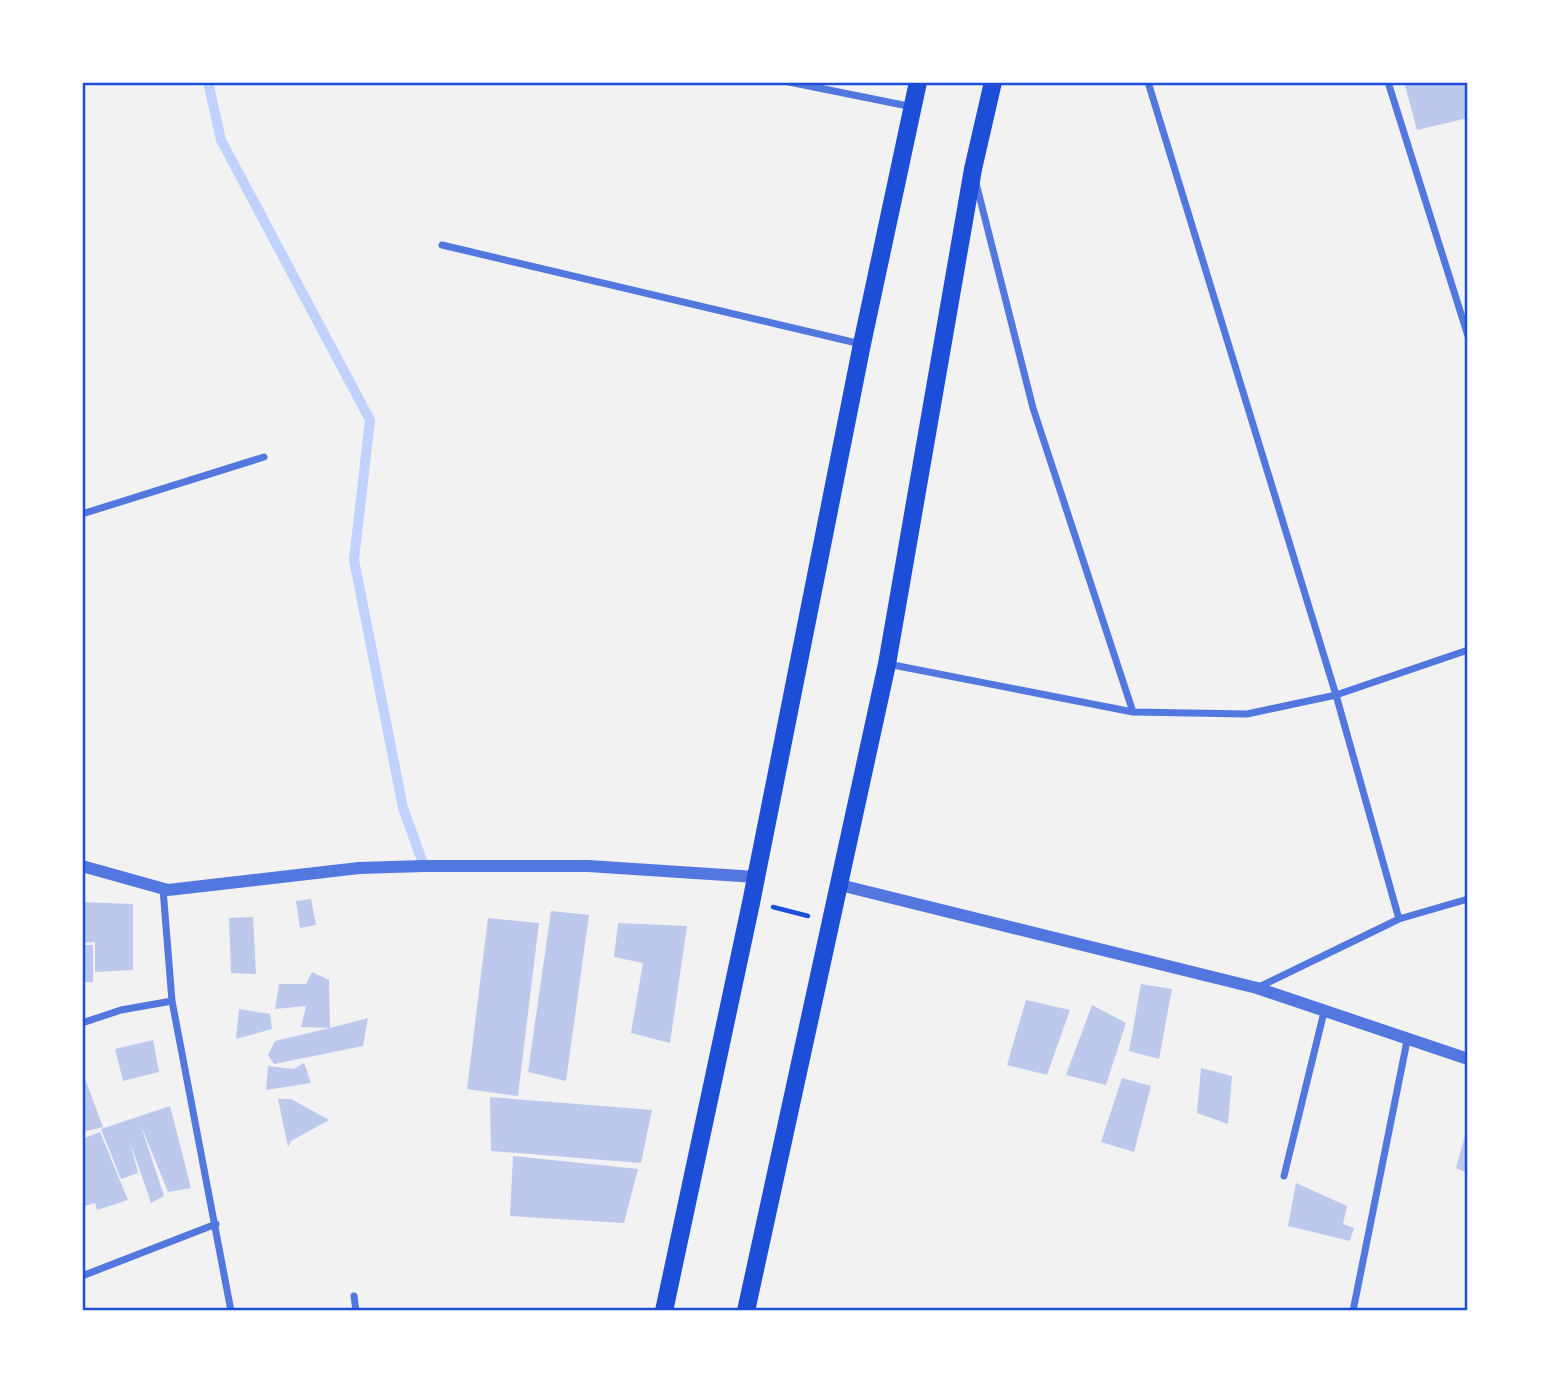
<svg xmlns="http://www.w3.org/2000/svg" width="1550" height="1393" viewBox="0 0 1550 1393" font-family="'Exo 2',sans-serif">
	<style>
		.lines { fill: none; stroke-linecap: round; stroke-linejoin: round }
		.stream { stroke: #bfd3fe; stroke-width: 10 }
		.building { fill: #bdc9ec }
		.path { stroke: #1d4ed8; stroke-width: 4.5 }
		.minor { stroke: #5277de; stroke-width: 7 }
		.tertiary { stroke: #5277de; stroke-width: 12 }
		.primary { stroke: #1d4ed8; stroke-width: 18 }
		.neatline { fill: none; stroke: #1d4ed8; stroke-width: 2.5 }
	</style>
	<rect width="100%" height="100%" fill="#f2f2f2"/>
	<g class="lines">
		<path class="stream" d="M 208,82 L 221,140 L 370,420 L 354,560 L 403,808 L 424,866"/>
	</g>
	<path class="building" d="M 1404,82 L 1468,82 L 1468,118 L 1417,130 Z
		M 311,899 L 316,925 L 300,928 L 296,901 Z
		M 82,902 L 133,904 L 133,970 L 95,972 L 95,942 L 82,943 Z
		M 551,911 L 589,915 L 566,1081 L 528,1072 Z
		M 253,917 L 256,974 L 231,973 L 229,918 Z
		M 488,918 L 539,923 L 518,1096 L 467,1089 Z
		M 618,923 L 687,926 L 670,1043 L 631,1033 L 643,963 L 614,957 Z
		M 82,945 L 93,945 L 93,982 L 82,982 Z
		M 312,972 L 329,980 L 330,1028 L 368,1018 L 363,1046 L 274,1064 L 268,1055 L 275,1041 L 330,1028 L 301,1027 L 306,1006 L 275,1009 L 279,984 L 306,984 Z
		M 1141,984 L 1172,989 L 1159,1059 L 1129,1051 Z
		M 1026,1000 L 1070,1010 L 1047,1075 L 1007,1065 Z
		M 1092,1005 L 1126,1023 L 1106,1085 L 1066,1075 Z
		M 239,1009 L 270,1014 L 272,1029 L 236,1039 Z
		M 153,1040 L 159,1072 L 123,1081 L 115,1049 Z
		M 304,1063 L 311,1083 L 266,1090 L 268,1066 L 294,1069 Z
		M 1201,1068 L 1232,1076 L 1228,1124 L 1197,1113 Z
		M 82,1071 L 103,1127 L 82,1132 Z
		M 1122,1078 L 1151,1086 L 1134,1152 L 1101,1142 Z
		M 490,1097 L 652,1110 L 641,1163 L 491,1151 Z
		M 278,1099 L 291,1099 L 329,1120 L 291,1141 L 288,1147 Z
		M 170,1106 L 191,1188 L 168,1192 L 140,1123 L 164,1196 L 151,1203 L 130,1142 L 138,1173 L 121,1179 L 101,1129 Z
		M 1468,1125 L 1468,1173 L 1456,1168 Z
		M 100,1132 L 128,1200 L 97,1210 L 95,1203 L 82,1207 L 82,1139 Z
		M 513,1156 L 638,1169 L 624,1223 L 510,1216 Z
		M 1296,1183 L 1347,1206 L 1343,1224 L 1354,1228 L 1350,1241 L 1288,1226 Z"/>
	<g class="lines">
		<path class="path" d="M 773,907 L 808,916"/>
		<path class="minor" d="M 789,82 L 913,107
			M 1148,82 L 1336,695 L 1399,919
			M 1388,82 L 1468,336
			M 976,183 L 1033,408 L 1133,712
			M 442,245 L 861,344
			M 82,514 L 264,457
			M 888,664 L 1133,712 L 1247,714 L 1336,695 L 1468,650
			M 163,889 L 172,1001 L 231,1311
			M 1257,988 L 1399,919 L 1468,899
			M 82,1023 L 121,1010 L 172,1001
			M 1284,1176 L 1324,1012
			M 82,1276 L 216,1224
			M 354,1296 L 356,1311
			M 1353,1311 L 1407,1041"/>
		<path class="tertiary" d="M 82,866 L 168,890 L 359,868 L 424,866 L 588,866 L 756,877
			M 840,885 L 1257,988 L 1468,1059"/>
		<path class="primary" d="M 664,1311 L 751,903 L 862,344 L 918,82
			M 746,1311 L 887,664 L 973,169 L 993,82"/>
	</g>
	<rect width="1550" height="1393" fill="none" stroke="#ffffff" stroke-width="168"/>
	<rect x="84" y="84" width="1382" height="1225" class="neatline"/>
</svg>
